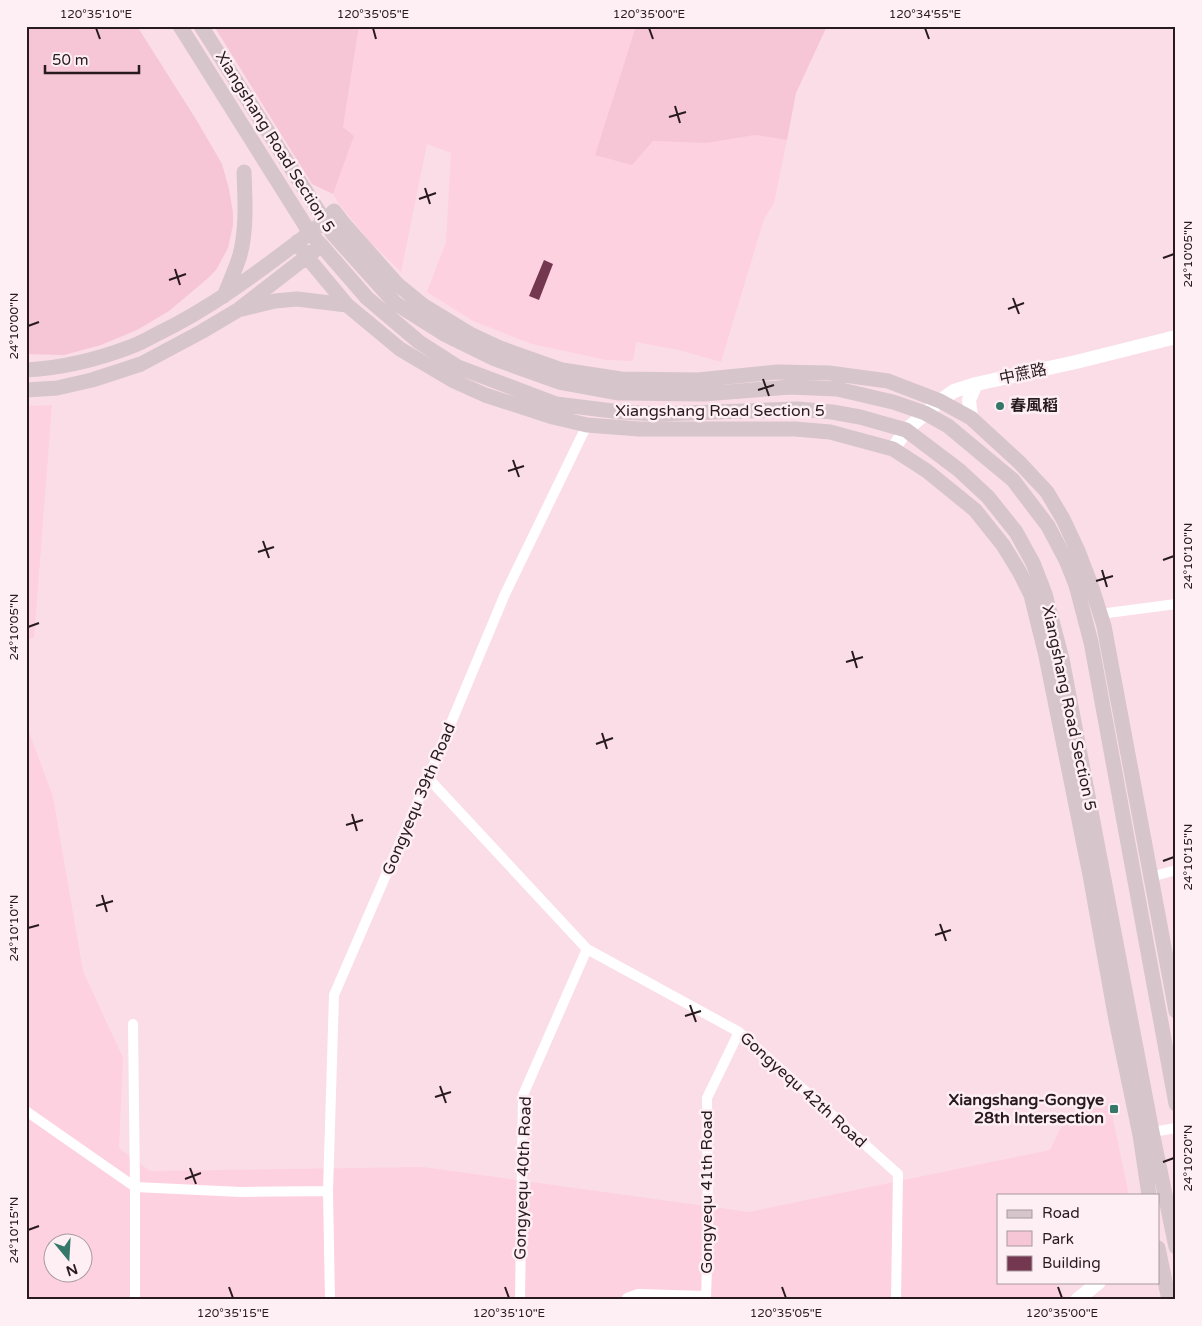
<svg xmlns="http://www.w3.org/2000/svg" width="1202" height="1326" viewBox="0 0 1202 1326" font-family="'Varela Round','Noto Sans TC',sans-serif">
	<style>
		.built { fill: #fed1e0; fill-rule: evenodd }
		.green { fill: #f6c5d6 }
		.building { fill: #743750 }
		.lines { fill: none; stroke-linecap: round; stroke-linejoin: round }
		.minor { stroke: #fff; stroke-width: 10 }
		.tertiary { stroke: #fff; stroke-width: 14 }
		.secondary { stroke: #d6c5ca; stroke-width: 15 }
		.ticks { fill: none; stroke: #281b20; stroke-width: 2 }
		.poi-dot { fill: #357768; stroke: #feeff4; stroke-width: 2 }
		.labels { text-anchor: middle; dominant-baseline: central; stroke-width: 5; stroke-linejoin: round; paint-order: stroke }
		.street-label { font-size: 16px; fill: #281b20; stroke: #feeff4 }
		.poi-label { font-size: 16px; font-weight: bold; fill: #281b20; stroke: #feeff4; text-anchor: start }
		.neatline { fill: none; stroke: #281b20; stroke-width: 2 }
		.ticks-label { font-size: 12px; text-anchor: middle; fill: #281b20 }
	</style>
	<rect width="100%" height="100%" fill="#fbdde7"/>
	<path class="built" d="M 359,26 L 636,26 L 595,155 L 653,141 L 706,143 L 755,135 L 787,140 L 774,203 L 764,219 L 721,362 L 679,350 L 636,342 L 633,361 L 606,360 L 532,344 L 473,321 L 427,292 L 446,242 L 451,153 L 427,144 L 401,272 L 371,243 L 339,204 L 333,194 L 354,136 L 343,127 Z
		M 52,405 L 34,638 L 26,639 L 26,406 Z
		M 26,724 L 53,797 L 83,971 L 123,1058 L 119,1148 L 150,1171 L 423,1167 L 749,1212 L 1050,1150 L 1067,1115 L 1110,1104 L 1128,1191 L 1127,1195 L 998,1195 L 998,1282 L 1059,1282 L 1057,1284 L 1066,1300 L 26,1300 ZM 52,1244 L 82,1244 L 82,1274 L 52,1274 Z"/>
	<path class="green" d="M 26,26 L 137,26 L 197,121 L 222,164 L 229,189 L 233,213 L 233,225 L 228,248 L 216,270 L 207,279 L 169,311 L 137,330 L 101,345 L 64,355 L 26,354 Z
		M 214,26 L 359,26 L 343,127 L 354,136 L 333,194 L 312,184 Z
		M 636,26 L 827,26 L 796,93 L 787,140 L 755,135 L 706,143 L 653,141 L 632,165 L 595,155 Z"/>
	<path class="building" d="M 544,260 L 553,264 L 539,300 L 529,296 Z"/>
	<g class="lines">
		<path class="minor" d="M 1100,614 L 1176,604
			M 428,778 L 587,949 L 739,1032 L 898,1174 L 896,1300
			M 1151,877 L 1176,870
			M 133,1024 L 135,1187 L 135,1300
			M 26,1111 L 135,1187
			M 1147,1133 L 1176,1128
			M 135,1187 L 241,1192 L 328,1191 L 330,1300
			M 328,1191 L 334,995 L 428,778 L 505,594 L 587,425
			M 520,1300 L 523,1095 L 587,949
			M 626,1300 L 627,1298 L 638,1294 L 706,1296
			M 706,1300 L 708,1226 L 707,1098 L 739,1032"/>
		<path class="tertiary" d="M 971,418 L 969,400 L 976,384
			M 893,449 L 906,430 L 940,401 L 954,391 L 976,384 L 1076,362 L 1176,337
			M 1077,1300 L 1099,1282"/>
		<path class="secondary" d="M 180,26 L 310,233 L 321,245 L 367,298 L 419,342 L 458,367 L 556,404 L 621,412 L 660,414 L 797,409 L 832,412 L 860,417 L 906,430 L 959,470 L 988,497 L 1016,532 L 1033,563 L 1045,594 L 1062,659 L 1152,1132 L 1176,1247
			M 201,26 L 333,234 L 395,303 L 444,334 L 495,359 L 559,382 L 619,393 L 704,394 L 790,387 L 837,389 L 893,402 L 925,413 L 948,426 L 1013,480 L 1048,526 L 1066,560 L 1076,585 L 1091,642 L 1176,1104
			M 297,242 L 307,257 L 347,305 L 400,349 L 454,381 L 485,395 L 553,417 L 587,425 L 639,429 L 795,429 L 830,432 L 893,449 L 927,471 L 975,510 L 1003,545 L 1019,571 L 1031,595 L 1046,656 L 1090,875 L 1116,1020 L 1140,1135 L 1149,1195
			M 224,296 C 230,282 236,268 240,255 C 247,228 245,199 244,172
			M 242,309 L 275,301 L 297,299 L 347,305
			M 26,370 C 62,368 96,360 130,347 C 139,344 148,339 157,334 C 218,305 271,262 324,222 L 334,211 L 344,224 L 397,284 L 424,306 L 470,334 L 500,348 L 562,370 L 621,379 L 698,380 L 777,372 L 829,373 L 888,381 L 940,401 L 971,418 L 1020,463 L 1047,492 L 1063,519 L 1078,551 L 1091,585 L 1104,626 L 1176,1011
			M 26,390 L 57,388 L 92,380 L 141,364 L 201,332 L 238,310 L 314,251
			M 1158,1248 L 1169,1300"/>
	</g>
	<path class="ticks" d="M 96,28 L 100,39M 373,28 L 376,39M 649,28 L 653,39M 925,28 L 929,39M 675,106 L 680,123M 669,117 L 686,112M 425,188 L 430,204M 419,199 L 436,193M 1163,258 L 1174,254M 175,269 L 180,285M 169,280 L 186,274M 1013,298 L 1019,314M 1008,309 L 1024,303M 28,326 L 39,322M 763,379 L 769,396M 758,390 L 774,385M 513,460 L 519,477M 508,471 L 524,466M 263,541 L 269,558M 258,552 L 274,547M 1163,560 L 1174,556M 1102,570 L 1107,587M 1096,581 L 1113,576M 28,627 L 39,623M 852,651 L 857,668M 846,662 L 863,657M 602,733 L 607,749M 596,744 L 613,738M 352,814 L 357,831M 346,825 L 363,820M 1163,861 L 1174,857M 102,895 L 107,912M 96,906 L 113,901M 940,924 L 946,941M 28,928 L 39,925M 935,935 L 951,930M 690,1005 L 696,1022M 685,1016 L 701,1011M 440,1086 L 446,1103M 435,1097 L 451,1092M 1163,1162 L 1174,1158M 190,1168 L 196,1184M 185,1179 L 201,1173M 28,1230 L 39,1226M 229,1287 L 233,1298M 505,1287 L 509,1298M 782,1287 L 786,1298M 1058,1287 L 1062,1298"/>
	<g class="poi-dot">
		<circle cx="1000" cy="406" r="5"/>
		<rect x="1109" y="1104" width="10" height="10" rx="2.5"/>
	</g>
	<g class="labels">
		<g class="street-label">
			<text transform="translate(275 142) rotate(58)">Xiangshang Road Section 5</text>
			<text transform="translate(1023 374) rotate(-12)">中蔗路</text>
			<text x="720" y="411">Xiangshang Road Section 5</text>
			<text transform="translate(1069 708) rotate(78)">Xiangshang Road Section 5</text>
			<text transform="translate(419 799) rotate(-67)">Gongyequ 39th Road</text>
			<text transform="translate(803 1090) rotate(42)">Gongyequ 42th Road</text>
			<text transform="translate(523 1178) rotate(-88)">Gongyequ 40th Road</text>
			<text transform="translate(707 1192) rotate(-90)">Gongyequ 41th Road</text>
		</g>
		<g class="poi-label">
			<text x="1010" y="406">春風稻</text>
			<text x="1104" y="1100" text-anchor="end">Xiangshang-Gongye<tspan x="1104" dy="18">28th Intersection</tspan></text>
		</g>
	</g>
	<rect width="1202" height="1326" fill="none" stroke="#feeff4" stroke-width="55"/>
	<rect x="997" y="1194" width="162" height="90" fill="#feeff4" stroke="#a89a9f"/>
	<rect x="1007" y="1210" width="25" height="8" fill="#d6c5ca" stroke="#a89a9f"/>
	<text x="1042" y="1218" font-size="15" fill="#281b20">Road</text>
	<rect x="1007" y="1231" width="25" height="15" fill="#f6c5d6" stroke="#a89a9f"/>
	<text x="1042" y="1244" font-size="15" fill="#281b20">Park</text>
	<rect x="1007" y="1256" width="25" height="15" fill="#743750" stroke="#a89a9f"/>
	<text x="1042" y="1268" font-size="15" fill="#281b20">Building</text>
	<g transform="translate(68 1258) rotate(162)"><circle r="24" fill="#feeff4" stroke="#a89a9f"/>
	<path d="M0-4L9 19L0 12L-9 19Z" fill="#357768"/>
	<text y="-8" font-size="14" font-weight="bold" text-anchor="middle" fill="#281b20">N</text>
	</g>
	<path d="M45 65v8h94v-8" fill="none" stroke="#281b20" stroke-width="2.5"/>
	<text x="52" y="65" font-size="15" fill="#281b20" stroke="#feeff4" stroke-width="4" paint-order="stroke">50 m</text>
	<rect x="28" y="28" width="1146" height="1270" class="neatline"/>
	<g class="ticks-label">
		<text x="96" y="18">120°35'10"E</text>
		<text x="373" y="18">120°35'05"E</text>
		<text x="649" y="18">120°35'00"E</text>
		<text x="925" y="18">120°34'55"E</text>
		<text transform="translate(1188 254) rotate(-90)" y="4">24°10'05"N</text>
		<text transform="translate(14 326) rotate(-90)" y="4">24°10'00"N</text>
		<text transform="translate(1188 556) rotate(-90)" y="4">24°10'10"N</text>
		<text transform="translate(14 627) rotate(-90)" y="4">24°10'05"N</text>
		<text transform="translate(1188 857) rotate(-90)" y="4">24°10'15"N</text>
		<text transform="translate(14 928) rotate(-90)" y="4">24°10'10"N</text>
		<text transform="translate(1188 1158) rotate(-90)" y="4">24°10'20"N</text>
		<text transform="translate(14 1230) rotate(-90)" y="4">24°10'15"N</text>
		<text x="233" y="1317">120°35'15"E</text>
		<text x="509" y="1317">120°35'10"E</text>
		<text x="786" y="1317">120°35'05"E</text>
		<text x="1062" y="1317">120°35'00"E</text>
	</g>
</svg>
